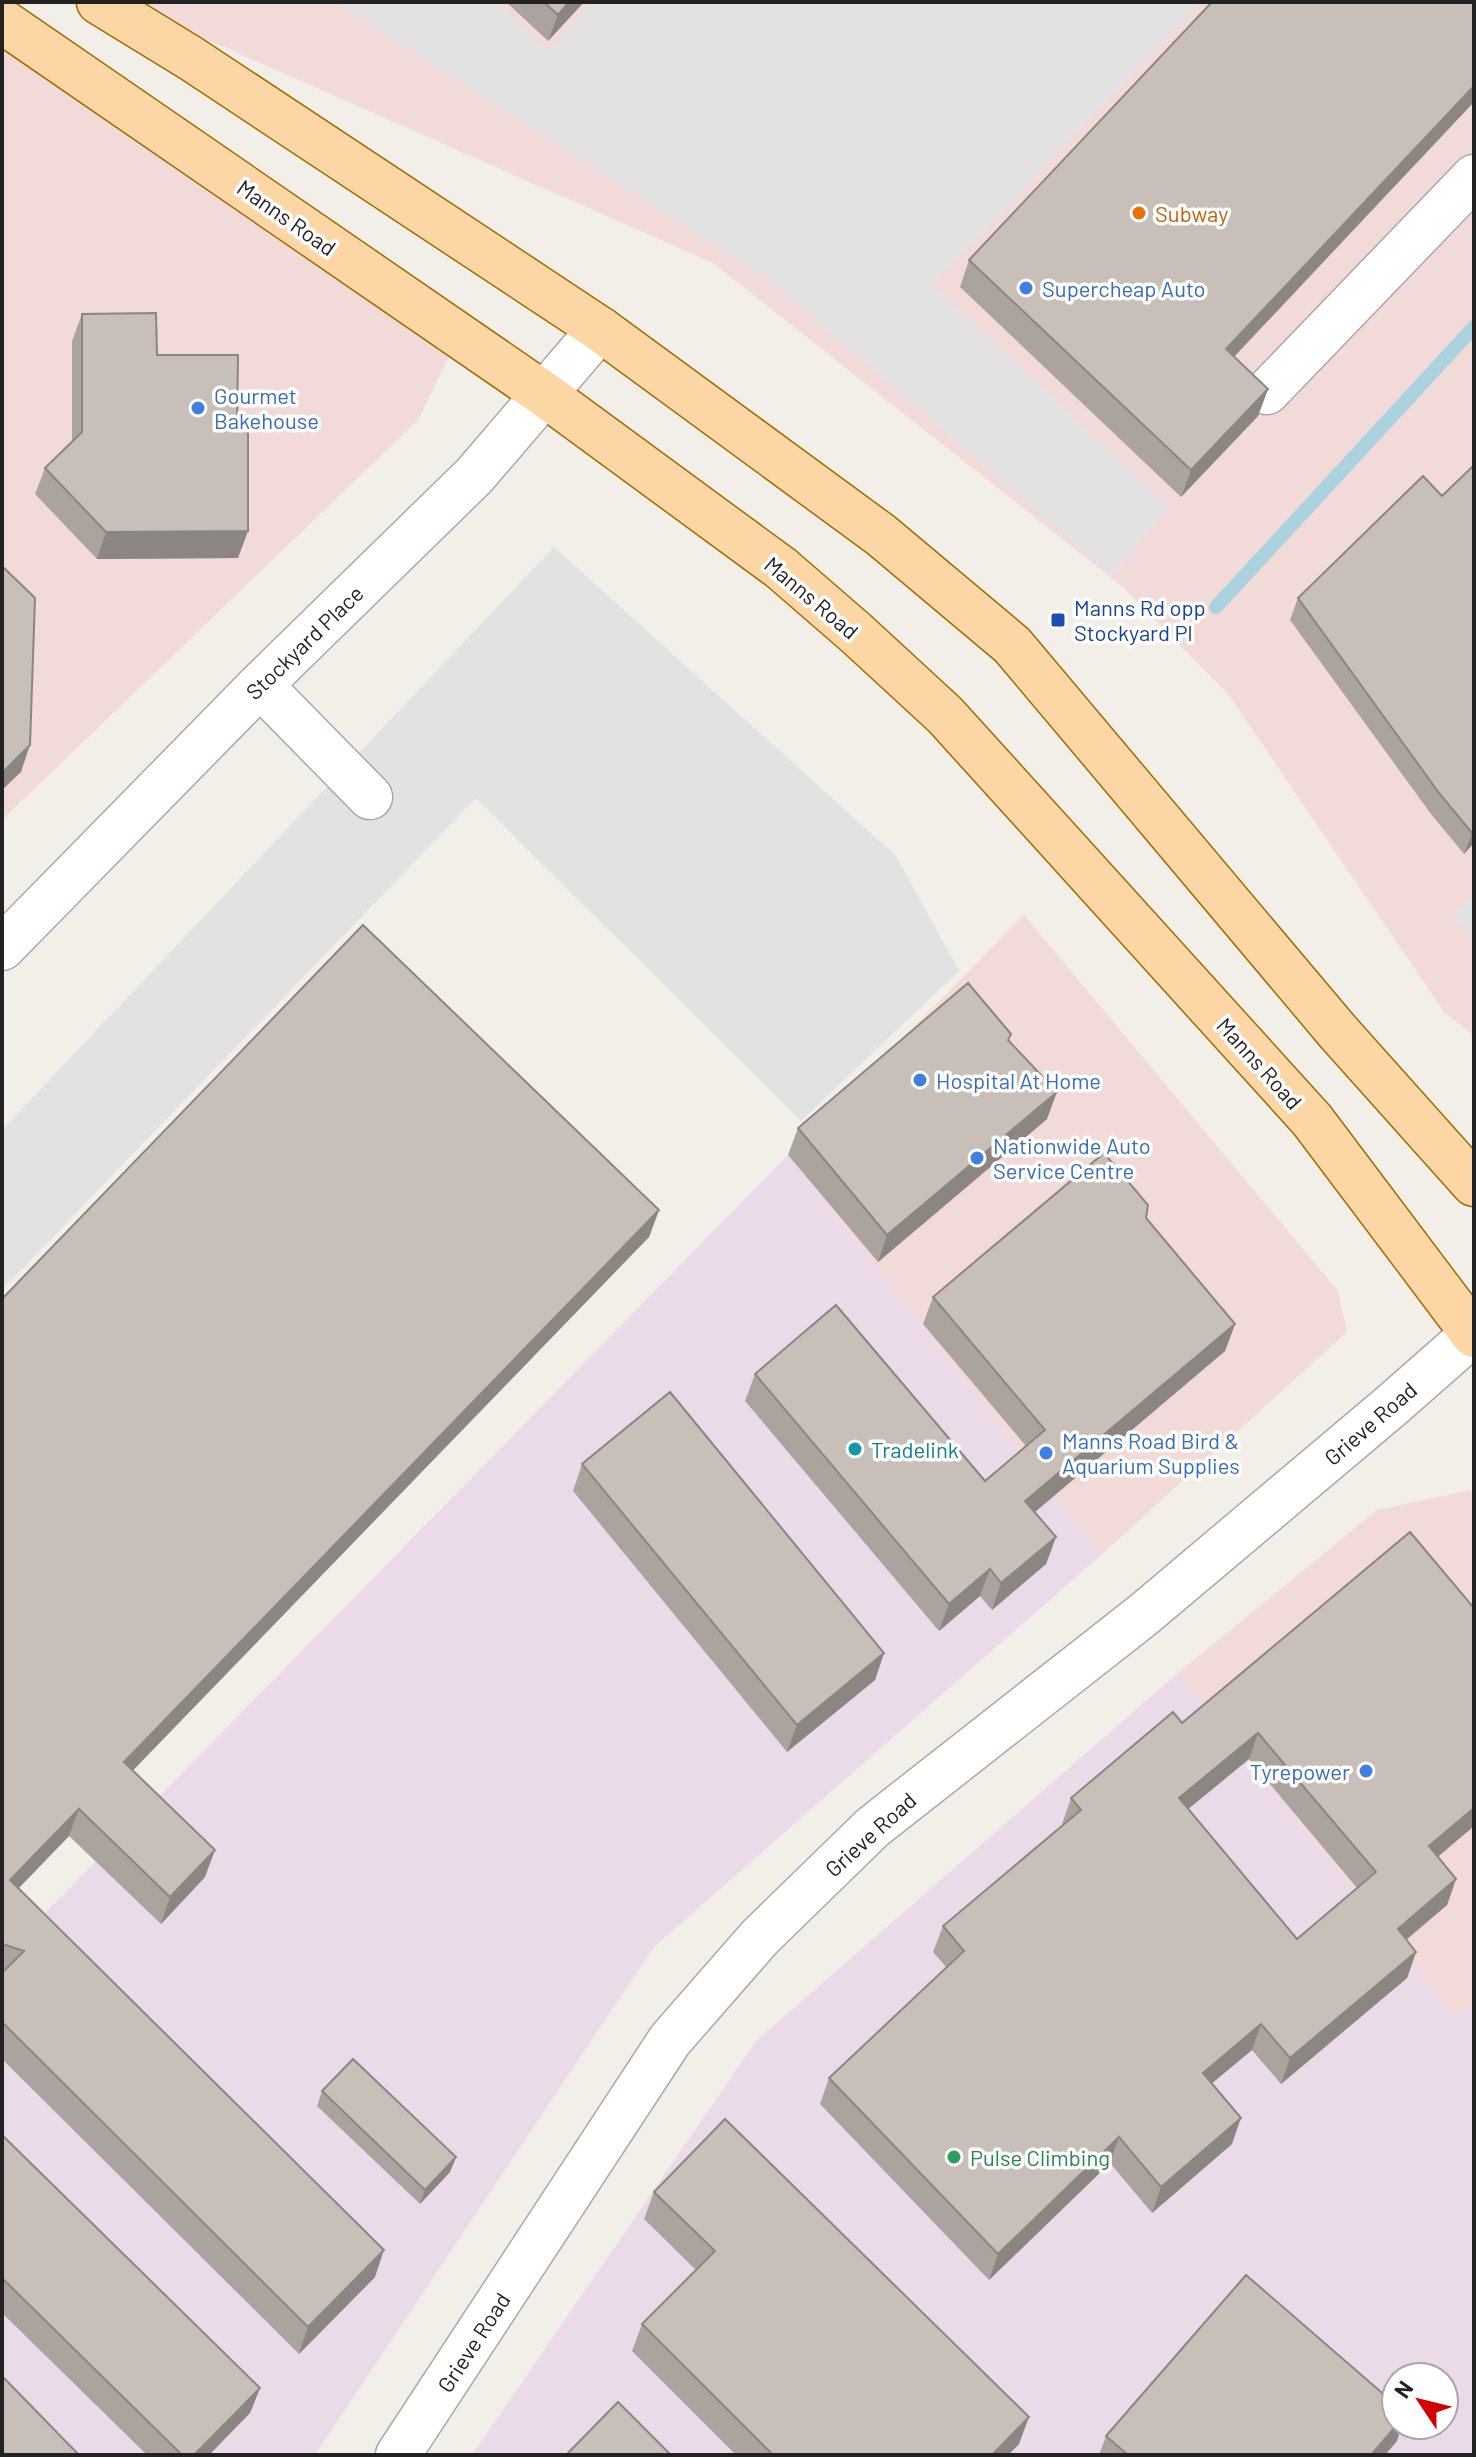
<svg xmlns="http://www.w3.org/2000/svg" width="1476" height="2457" viewBox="0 0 1476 2457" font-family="Barlow,sans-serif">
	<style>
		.commercial { fill: #f2dad9 }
		.industrial { fill: #ebdbe8; fill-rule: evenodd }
		.parking { fill: #e2e2e2 }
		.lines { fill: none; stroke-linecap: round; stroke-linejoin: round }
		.stream { stroke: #aad3df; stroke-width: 14 }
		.minor-casing { stroke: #a9a9a9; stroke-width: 47 }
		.major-casing { stroke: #a06b00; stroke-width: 47 }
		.minor { stroke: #fff; stroke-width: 44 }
		.major { stroke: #fcd6a4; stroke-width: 44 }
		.wall { fill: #aba49e; fill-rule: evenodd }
		.shaded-wall { fill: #8b8681 }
		.building { fill: #c7bfb8; stroke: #8b8681; stroke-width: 2; fill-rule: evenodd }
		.food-dot { fill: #e8710a; stroke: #fff; stroke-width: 3 }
		.shop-dot { fill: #3f7fe0; stroke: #fff; stroke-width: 3 }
		.transit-dot { fill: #1a4fb4; stroke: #fff; stroke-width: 3 }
		.culture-dot { fill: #0f9aa8; stroke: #fff; stroke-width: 3 }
		.leisure-dot { fill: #2e9e5b; stroke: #fff; stroke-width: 3 }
		.labels { text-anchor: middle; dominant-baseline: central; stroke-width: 7; stroke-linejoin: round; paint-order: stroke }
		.food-label { font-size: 22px; fill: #c56008; stroke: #fff; text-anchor: start }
		.street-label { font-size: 22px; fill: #222; stroke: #fff }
		.shop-label { font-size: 22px; fill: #366cbe; stroke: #fff; text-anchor: start }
		.transit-label { font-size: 22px; fill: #164399; stroke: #fff; text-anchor: start }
		.culture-label { font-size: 22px; fill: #0d838f; stroke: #fff; text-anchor: start }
		.leisure-label { font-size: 22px; fill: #27864d; stroke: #fff; text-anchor: start }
	</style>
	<rect width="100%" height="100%" fill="#f2efe9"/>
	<path class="commercial" d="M 122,2 L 1474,2 L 1474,1036 L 1444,1012 L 1228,694 L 1123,587 L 713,263 Z
		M 2,35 L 455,344 L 418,420 L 2,820 Z
		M 1024,915 L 1338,1291 L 1347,1332 L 1101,1555 L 788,1155 Z
		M 1471,1490 L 1474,1494 L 1474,2007 L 1453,2015 L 1178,1673 L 1377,1510 Z"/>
	<path class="industrial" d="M 788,1155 L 1101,1555 L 654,1947 L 315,2455 L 2,2455 L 2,1957 Z
		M 1178,1673 L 1453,2014 L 1474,2007 L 1474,2455 L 472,2455 L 756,2041 ZM 1396,2377 L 1444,2377 L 1444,2425 L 1396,2425 Z"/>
	<path class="parking" d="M 335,2 L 495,2 L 548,50 L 594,2 L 1200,2 L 933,285 L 1169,507 L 1112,576 L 770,281 Z
		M 554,547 L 896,856 L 959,971 L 801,1121 L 476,798 L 2,1290 L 2,1130 Z
		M 1474,895 L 1474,940 L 1452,917 Z"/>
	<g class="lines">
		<path class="stream" d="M 1216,607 L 1474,327"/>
		<defs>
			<path id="minor" d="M 1267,392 L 1474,177
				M 260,685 L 370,797
				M 2,948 L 260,685 L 474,476 L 600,329
				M 398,2455 L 670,2040 L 760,1937 L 873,1827 L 1143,1615 L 1391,1406 L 1474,1333"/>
			<path id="major" d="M 99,2 L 192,59 L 600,329 L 881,535 L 1012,645 L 1338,1032 L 1474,1184
				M 2,21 L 544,394 L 781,568 L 856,633 L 945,715 L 1312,1120 L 1474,1335"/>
		</defs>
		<use href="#minor" class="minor-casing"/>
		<use href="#major" class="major-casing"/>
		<use href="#minor" class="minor"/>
		<use href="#major" class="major"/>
	</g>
	<path class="wall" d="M 506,2 L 584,2 L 548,41 Z
		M 969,260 L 1234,357 L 1268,389 L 1258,416 L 1181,497 L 960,287 Z
		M 82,314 L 157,355 L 238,558 L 97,559 L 35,494 L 45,468 L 72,441 L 72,341 Z
		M 1442,496 L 1474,843 L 1464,854 L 1431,814 L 1290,620 L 1298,598 Z
		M 1047,1119 L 878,1262 L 788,1155 L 798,1128 Z
		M 659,1210 L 649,1237 L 133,1770 L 205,1877 L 161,1924 L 69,1836 L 19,1888 L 375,2277 L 299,2354 L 2,2059 L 2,1299 Z
		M 1146,1218 L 1235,1324 L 1225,1351 L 1035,1512 L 1056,1537 L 1046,1564 L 992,1610 L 980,1596 L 939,1631 L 745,1401 L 755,1374 L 985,1481 L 1026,1446 L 923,1324 L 933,1297 Z
		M 582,1464 L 884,1653 L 875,1680 L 787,1752 L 573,1491 Z
		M 1474,1608 L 1474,1826 L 1438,1857 L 1456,1879 L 1447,1905 L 1406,1940 L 1416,1952 L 1407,1978 L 1281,2084 L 1252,2050 L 1212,2083 L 1232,2144 L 1152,2213 L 1110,2163 L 989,2280 L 820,2104 L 829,2078 L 947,1968 L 933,1952 L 943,1926 L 1063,1825 L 1062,1824 L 1071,1798 L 1182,1723 ZM 1249,1759 L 1357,1888 L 1297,1939 L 1188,1809 Z
		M 322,2091 L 456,2157 L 450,2172 L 420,2204 L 317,2106 Z
		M 2,2135 L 260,2388 L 250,2413 L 209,2455 L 147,2455 L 2,2313 Z
		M 654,2192 L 1019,2444 L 1008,2455 L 736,2455 L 632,2351 L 642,2324 L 696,2270 L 644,2219 Z
		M 1106,2436 L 1397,2441 L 1385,2455 L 1099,2455 Z"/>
	<path class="shaded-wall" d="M 569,2 L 584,2 L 548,41 L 558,15 Z
		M 1474,86 L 1474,102 L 1216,376 L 1226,349 Z
		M 1268,389 L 1258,416 L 1181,497 L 1191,470 Z
		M 248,531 L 238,558 L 97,559 L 106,532 Z
		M 30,745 L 21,772 L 2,790 L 2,773 Z
		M 1474,830 L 1474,843 L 1464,854 L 1472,833 Z
		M 1057,1092 L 1047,1119 L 878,1262 L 887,1235 Z
		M 659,1210 L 649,1237 L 115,1789 L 124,1762 Z
		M 1235,1324 L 1225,1351 L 1016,1528 L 1025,1501 Z
		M 1056,1537 L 1046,1564 L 992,1610 L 1001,1583 Z
		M 990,1569 L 980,1596 L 939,1631 L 949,1604 Z
		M 884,1653 L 875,1680 L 787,1752 L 797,1725 Z
		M 1258,1733 L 1249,1759 L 1170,1824 L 1179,1798 Z
		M 1474,1808 L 1474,1826 L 1419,1872 L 1429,1846 Z
		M 79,1809 L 69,1836 L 2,1905 L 10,1880 Z
		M 215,1850 L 205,1877 L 161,1924 L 170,1897 Z
		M 1456,1879 L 1447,1905 L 1388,1955 L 1398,1929 Z
		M 1416,1952 L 1407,1978 L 1281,2084 L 1290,2058 Z
		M 1261,2024 L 1252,2050 L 1193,2099 L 1203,2073 Z
		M 1241,2118 L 1232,2144 L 1152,2213 L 1161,2187 Z
		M 1119,2137 L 1110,2163 L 989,2280 L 998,2254 Z
		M 456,2157 L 450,2172 L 420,2204 L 425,2190 Z
		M 384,2250 L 375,2277 L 299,2354 L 308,2327 Z
		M 260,2388 L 250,2413 L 209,2455 L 194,2455 Z
		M 1029,2417 L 1019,2444 L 1008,2455 L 992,2455 Z
		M 1397,2425 L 1402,2425 L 1397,2441 L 1385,2455 L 1371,2455 Z"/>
	<path class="building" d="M 544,2 L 569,2 L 558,15 Z
		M 1212,2 L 1474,2 L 1474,86 L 1226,349 L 1268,389 L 1191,470 L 969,260 Z
		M 156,313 L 157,355 L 238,355 L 237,427 L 248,427 L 248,531 L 106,532 L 45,468 L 82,432 L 82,314 Z
		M 1474,465 L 1474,830 L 1472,833 L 1439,793 L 1298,598 L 1423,476 L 1442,496 Z
		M 2,566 L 35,598 L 30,745 L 2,773 Z
		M 363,925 L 659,1210 L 124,1762 L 215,1850 L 170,1897 L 79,1809 L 10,1880 L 384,2250 L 308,2327 L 2,2022 L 2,1973 L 24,1951 L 2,1944 L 2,1299 Z
		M 968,983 L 1011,1034 L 1008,1040 L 1057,1092 L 887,1235 L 798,1128 Z
		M 1104,1153 L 1148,1205 L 1146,1218 L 1235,1324 L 1025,1501 L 1056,1537 L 1001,1583 L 990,1569 L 949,1604 L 755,1374 L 836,1305 L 985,1481 L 1045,1430 L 933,1297 Z
		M 670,1392 L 884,1653 L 797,1725 L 582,1464 Z
		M 1410,1532 L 1474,1608 L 1474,1808 L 1429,1846 L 1456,1879 L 1398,1929 L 1416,1952 L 1290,2058 L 1261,2024 L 1203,2073 L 1241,2118 L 1161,2187 L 1119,2137 L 998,2254 L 829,2078 L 964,1951 L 943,1926 L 1081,1810 L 1071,1798 L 1173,1712 L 1182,1723 ZM 1258,1733 L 1376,1872 L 1297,1939 L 1179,1798 Z
		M 353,2059 L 456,2157 L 425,2190 L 322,2091 Z
		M 725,2119 L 1029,2417 L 992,2455 L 773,2455 L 642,2324 L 715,2251 L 654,2192 Z
		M 2,2135 L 260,2388 L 194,2455 L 182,2455 L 2,2278 Z
		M 1246,2275 L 1396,2405 L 1397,2425 L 1371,2455 L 1128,2455 L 1106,2436 Z
		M 2,2376 L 79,2455 L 2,2455 Z
		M 618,2402 L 671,2455 L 566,2455 Z"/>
	<circle class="food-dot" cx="1139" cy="213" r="8"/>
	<g class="shop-dot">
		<circle cx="1026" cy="288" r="8"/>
		<circle cx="198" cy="408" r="8"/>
		<circle cx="920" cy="1080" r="8"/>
		<circle cx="977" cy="1158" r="8"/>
		<circle cx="1046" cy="1453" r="8"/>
		<circle cx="1366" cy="1771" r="8"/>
	</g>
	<rect class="transit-dot" x="1050" y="612" width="16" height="16" rx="4"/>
	<circle class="culture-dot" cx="855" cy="1449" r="8"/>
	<circle class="leisure-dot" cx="954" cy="2157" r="8"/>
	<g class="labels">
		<g class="food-label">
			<text x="1155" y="213">Subway</text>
		</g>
		<g class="street-label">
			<text transform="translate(287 217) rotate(35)">Manns Road</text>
			<text transform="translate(812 597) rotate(40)">Manns Road</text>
			<text transform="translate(304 642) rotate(-44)">Stockyard Place</text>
			<text transform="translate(1260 1063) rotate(48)">Manns Road</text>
			<text transform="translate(1370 1423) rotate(-41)">Grieve Road</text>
			<text transform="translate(870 1834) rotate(-42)">Grieve Road</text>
			<text transform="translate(473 2342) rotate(-57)">Grieve Road</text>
		</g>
		<g class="shop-label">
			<text x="1042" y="288">Supercheap Auto</text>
			<text x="214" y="395">Gourmet<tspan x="214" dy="25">Bakehouse</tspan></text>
			<text x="936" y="1080">Hospital At Home</text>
			<text x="993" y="1145">Nationwide Auto<tspan x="993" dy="25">Service Centre</tspan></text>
			<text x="1062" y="1440">Manns Road Bird &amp;<tspan x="1062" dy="25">Aquarium Supplies</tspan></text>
			<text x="1350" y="1771" text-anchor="end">Tyrepower</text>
		</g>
		<g class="transit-label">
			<text x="1074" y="607">Manns Rd opp<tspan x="1074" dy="25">Stockyard Pl</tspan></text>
		</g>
		<g class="culture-label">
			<text x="871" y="1449">Tradelink</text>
		</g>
		<g class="leisure-label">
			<text x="970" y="2157">Pulse Climbing</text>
		</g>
	</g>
	<rect width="1476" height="2457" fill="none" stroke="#222222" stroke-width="8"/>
	<g transform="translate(1420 2401) rotate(305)"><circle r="38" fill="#ffffff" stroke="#a7a7a7" stroke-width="2"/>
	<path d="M0-6L14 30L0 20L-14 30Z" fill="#d40000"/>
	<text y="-12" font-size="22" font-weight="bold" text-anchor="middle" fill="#222222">N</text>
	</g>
</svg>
